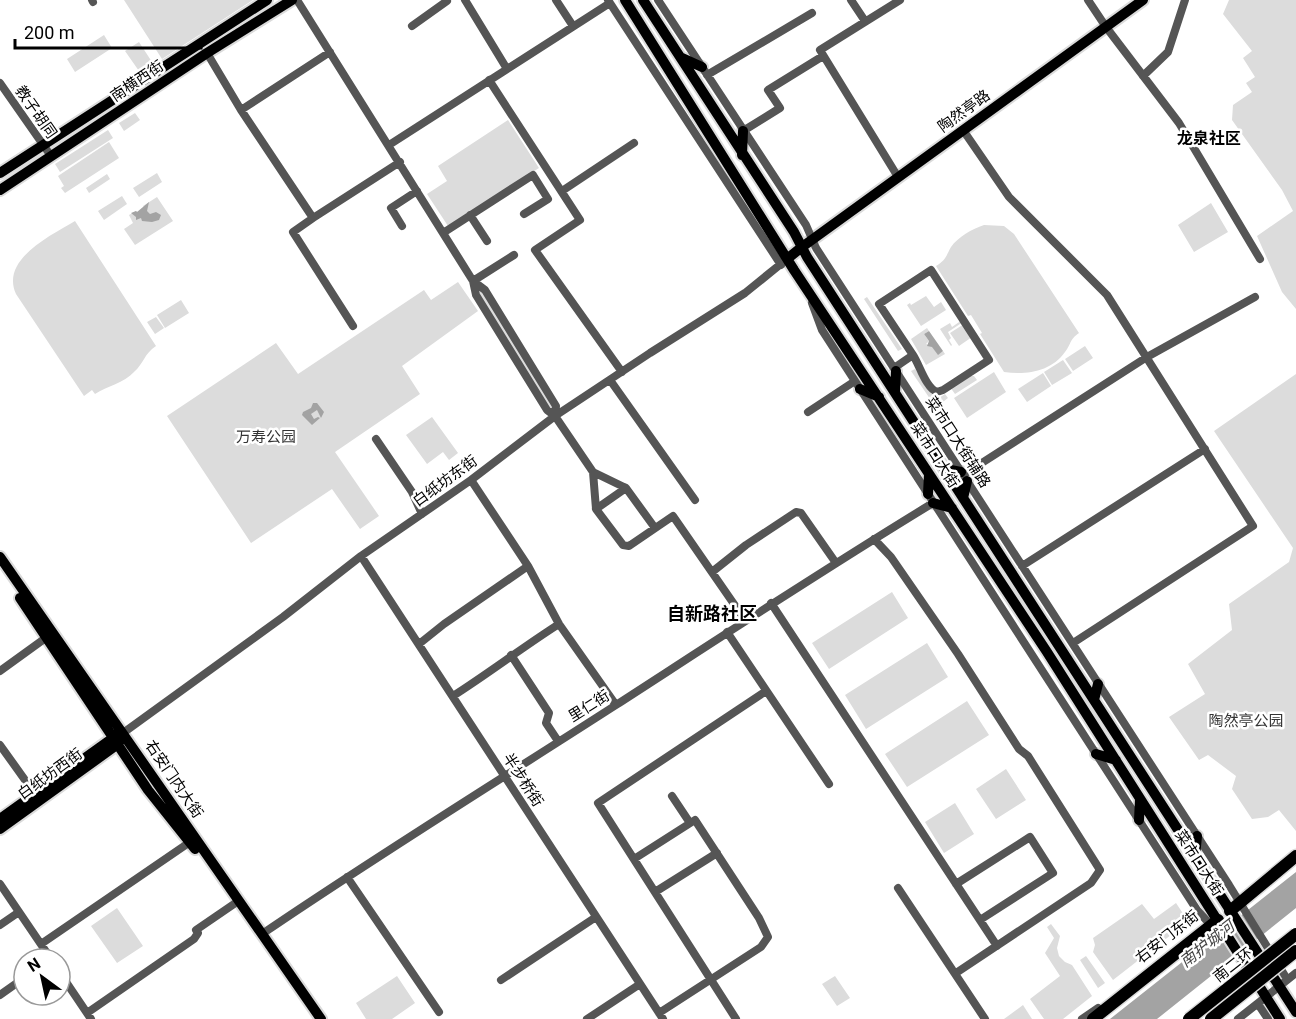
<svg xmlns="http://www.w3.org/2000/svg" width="1296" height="1019" viewBox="0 0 1296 1019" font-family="Roboto,'Noto Sans SC',sans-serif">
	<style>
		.green { fill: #dcdcdc }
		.water { fill: #a3a3a3 }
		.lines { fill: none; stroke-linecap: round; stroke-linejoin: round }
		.major-casing { stroke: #dbdbdb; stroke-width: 14 }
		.highway-casing { stroke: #dbdbdb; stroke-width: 15 }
		.minor { stroke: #555; stroke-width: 8 }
		.major { stroke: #000; stroke-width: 10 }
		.highway { stroke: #000; stroke-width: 12 }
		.highway-bridge-casing { stroke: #dbdbdb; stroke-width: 15; stroke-linecap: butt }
		.highway-bridge { stroke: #000; stroke-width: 12 }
		.labels { text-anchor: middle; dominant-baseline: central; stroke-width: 5; stroke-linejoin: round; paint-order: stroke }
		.street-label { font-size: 15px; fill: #000; stroke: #fff }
		.park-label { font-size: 15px; fill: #333; stroke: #fff }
		.neighbourhood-label { font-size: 16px; font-weight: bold; fill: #000; stroke: #fff }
		.water-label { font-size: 16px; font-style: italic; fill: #444; stroke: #fff }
		.quarter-label { font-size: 18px; font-weight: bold; fill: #000; stroke: #fff }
	</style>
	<rect width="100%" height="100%" fill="#fff"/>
	<path class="green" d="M 124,0 L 253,0 L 162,59 Z
		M 1229,0 L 1296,0 L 1296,309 L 1282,292 L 1257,236 L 1293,211 L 1282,190 L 1232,120 L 1233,105 L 1252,92 L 1246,83 L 1255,77 L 1243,58 L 1252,51 L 1223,14 Z
		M 104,35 L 112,48 L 75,72 L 67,59 Z
		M 139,42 L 152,62 L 139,71 L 125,51 Z
		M 135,113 L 140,120 L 124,131 L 119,123 Z
		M 508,120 L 539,168 L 448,226 L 427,194 L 447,181 L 438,166 Z
		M 108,130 L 113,138 L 60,172 L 55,164 Z
		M 109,142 L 119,158 L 65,193 L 61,188 L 64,186 L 58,176 Z
		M 157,173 L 162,182 L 139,197 L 133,188 Z
		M 107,174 L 110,179 L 89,193 L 86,188 Z
		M 122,196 L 127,204 L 104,220 L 98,211 Z
		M 157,197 L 173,221 L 135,245 L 124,229 L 133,223 L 129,215 L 136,211 L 137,212 L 144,208 L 143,206 Z
		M 1211,203 L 1228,232 L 1194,252 L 1178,225 Z
		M 75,221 L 156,346 C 144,354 144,363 134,372 C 124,383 107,386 95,394 L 92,390 L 84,396 L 16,294 C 0,259 52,235 75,221 Z
		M 984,225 L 1004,226 L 1014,234 L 1079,333 C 1069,340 1072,343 1065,352 C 1051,372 1026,375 1004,372 L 980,334 L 982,333 L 971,315 L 968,316 L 936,266 C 946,260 946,256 951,247 C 958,237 972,229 984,225 Z
		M 473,281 L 485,290 L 556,406 L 555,416 L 476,295 Z
		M 458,282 L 478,311 L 402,366 L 420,394 L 335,452 L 379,516 L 360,529 L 332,489 L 251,543 L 167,416 L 276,343 L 298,374 L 424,290 L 431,300 Z
		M 926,296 L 934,307 L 941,302 L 946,310 L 921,326 L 907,305 L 910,303 L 911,305 Z
		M 867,297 L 902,349 L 898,351 L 864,299 Z
		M 181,300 L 189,313 L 165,328 L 157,315 Z
		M 156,317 L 164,328 L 155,334 L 147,322 Z
		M 962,320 L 963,322 L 948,332 L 951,338 L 949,340 L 952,345 L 951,346 L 940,329 L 950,323 L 952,327 Z
		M 964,324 L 972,337 L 959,346 L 950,333 Z
		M 927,328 L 929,331 L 924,334 L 929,341 L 926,344 L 932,346 L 938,354 L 943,351 L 945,354 L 926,365 L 911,339 Z
		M 1085,346 L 1093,358 L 1073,371 L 1065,359 Z
		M 1063,360 L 1072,373 L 1052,385 L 1044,372 Z
		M 915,369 L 936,400 L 945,394 L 948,398 L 939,405 L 942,410 L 939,412 L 911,371 Z
		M 994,372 L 1006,392 L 967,418 L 954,398 Z
		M 1043,373 L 1051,386 L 1027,402 L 1018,389 Z
		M 1296,374 L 1296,831 L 1279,810 L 1268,817 L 1252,819 L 1232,789 L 1236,776 L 1208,755 L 1199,760 L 1169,717 L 1205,694 L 1188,664 L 1232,630 L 1229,604 L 1289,562 L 1293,548 L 1214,431 Z
		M 967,376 L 974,376 L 977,380 L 955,394 L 950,387 Z
		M 432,417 L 458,453 L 449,460 L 443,452 L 427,464 L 406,435 Z
		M 892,592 L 908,618 L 829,669 L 812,643 Z
		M 927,643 L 948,677 L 866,729 L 845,695 Z
		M 967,701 L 989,735 L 907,787 L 885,754 Z
		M 1006,769 L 1026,800 L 996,819 L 976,789 Z
		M 955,803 L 974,834 L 944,853 L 925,822 Z
		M 1176,903 L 1186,918 L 1185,924 L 1113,980 L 1093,952 L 1095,945 L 1093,938 L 1142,904 L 1154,919 Z
		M 117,908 L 143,946 L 117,963 L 91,926 Z
		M 1051,924 L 1060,936 L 1057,948 L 1059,956 L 1065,962 L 1072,965 L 1092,996 L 1063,1019 L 1044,1019 L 1030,999 L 1060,976 L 1045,953 L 1054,938 L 1047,927 Z
		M 1086,956 L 1105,983 L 1098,988 L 1080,960 Z
		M 397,976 L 415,1003 L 392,1019 L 366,1019 L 356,1003 Z
		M 835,976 L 850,998 L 837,1006 L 822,984 Z
		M 1023,1005 L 1032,1019 L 1004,1019 Z"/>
	<path class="water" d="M 149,202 L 147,211 L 150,214 L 156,212 L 161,215 L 159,220 L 152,222 L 142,221 L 141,218 L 136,220 L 136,217 L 131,213 L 136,211 L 137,212 Z
		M 929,331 L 943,351 L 938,355 L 932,347 L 927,346 L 929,341 L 924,334 Z
		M 313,403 L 317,403 L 324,412 L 321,418 L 317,410 L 311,414 L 314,419 L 318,417 L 320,418 L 312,425 L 302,415 L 303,412 L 311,408 Z
		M 1296,872 L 1296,908 L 1157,1019 L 1110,1019 Z"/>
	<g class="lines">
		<defs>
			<path id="major" d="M 625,0 L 794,270 L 1047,652 L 1280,1019
				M 643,0 L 794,232 L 807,257 L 1296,1012
				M 680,57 L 702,67
				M 742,155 L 743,131
				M 0,173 L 267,0
				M 0,190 L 207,53 L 292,0
				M 787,259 L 802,247 L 1143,0
				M 860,389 L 879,397
				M 895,392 L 896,371
				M 945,469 L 961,472
				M 928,494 L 929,474
				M 963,498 L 967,481
				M 933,503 L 952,508
				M 0,557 L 321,1019
				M 20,598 L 148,790 L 195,849
				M 1094,700 L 1098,684
				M 1096,754 L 1116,760
				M 0,819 L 117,735
				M 1139,820 L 1140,799
				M 0,829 L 118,744 L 121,738
				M 1195,857 L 1197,836"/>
			<path id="highway" d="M 1230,911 L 1296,856
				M 1093,1019 L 1218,920"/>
		</defs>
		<use href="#major" class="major-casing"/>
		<use href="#highway" class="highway-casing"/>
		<path class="minor" d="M 92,0 L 93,2
			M 297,0 L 473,281 L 485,290 L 556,406 L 555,416
			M 465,0 L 507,69
			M 556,0 L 573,26
			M 608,0 L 781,265
			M 658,0 L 806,225 L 816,248 L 1229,885 L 1287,979
			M 851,0 L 865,21
			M 1088,0 L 1106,27 L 1179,123 L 1260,259
			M 412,26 L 447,1
			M 207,53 L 241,110 L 313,218 L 293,232 L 353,326
			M 707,75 L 812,13
			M 1143,76 L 1168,52 L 1185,0
			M 489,80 L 580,220 L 535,250 L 622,372
			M 0,83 L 51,156
			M 241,110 L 330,52
			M 963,130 L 1009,197 L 1107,295 L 1253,526 L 1073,643
			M 743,131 L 780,108 L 768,90 L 823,56
			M 389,145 L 610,3
			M 898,177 L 820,50 L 900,0
			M 562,191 L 634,143
			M 470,215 L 487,241
			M 313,218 L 400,162
			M 402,226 L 391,208 L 417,191
			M 443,233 L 533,175 L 548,199 L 524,214
			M 473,281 L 476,295 L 547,410 L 555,416 L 593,472 L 596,509 L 623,545 L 629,546 L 673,516 L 745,620
			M 473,281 L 514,255
			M 812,303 L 822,330 L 855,381 L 1197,910 L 1208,922
			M 894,368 L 913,355 L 879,304 L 931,270 L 989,360 L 943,390 L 937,392 C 926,388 920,366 913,355
			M 610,380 L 695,500
			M 808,412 L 855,381
			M 376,439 L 412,492 L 422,514
			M 593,472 L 626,488 L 596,509
			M 963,475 L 1147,357 L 1255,297
			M 471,480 L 528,566 L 559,624 L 616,705
			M 626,488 L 655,528
			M 874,539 L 891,557 L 958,654 L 1019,749 L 1028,756 L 1100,870 L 1091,883 L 956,973
			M 361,556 L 663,1019
			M 1022,566 L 1205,449
			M 712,572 L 746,545 L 796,512 L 801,513 L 836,563
			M 771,603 L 997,946
			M 727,632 L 829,784
			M 419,644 L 444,624 L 528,566
			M 511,655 L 549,713 L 546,723 L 558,741
			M 0,671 L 47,637
			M 453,696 C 489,673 523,647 559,624
			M 123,733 L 283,617 L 361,556 L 471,480 L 555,416 L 650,353 L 745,293 L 787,259
			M 0,745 L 35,794
			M 672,796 L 690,823
			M 634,859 L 695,820 L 759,918 L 768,937 L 761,947 L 659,1013
			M 347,877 L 439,1012
			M 0,884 L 51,959
			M 956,884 L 1030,837 L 1053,873 L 980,920
			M 898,888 L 985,1019
			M 655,892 L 717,853
			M 0,925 L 19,912
			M 262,934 C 378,855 498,781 616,705 C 721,637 826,568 933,503
			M 41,944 L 190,842
			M 60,973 L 91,1019
			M 501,980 L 596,917
			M 0,995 L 24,978
			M 1258,1004 L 1268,1019
			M 87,1013 L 194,939 L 198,933 L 196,930 L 234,904
			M 587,1019 L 640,984
			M 736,1019 L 598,803 L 766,691
			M 1082,1019 L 1098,1008
			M 1238,1019 L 1296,973"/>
		<use href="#major" class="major"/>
		<use href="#highway" class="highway"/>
		<defs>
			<path id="highway-bridge" d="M 1189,1019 L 1296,934
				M 1211,1019 L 1296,951"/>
		</defs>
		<use href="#highway-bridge" class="highway-bridge-casing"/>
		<use href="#highway-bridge" class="highway-bridge"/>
	</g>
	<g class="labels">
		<g class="street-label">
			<text transform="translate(137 81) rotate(-34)">南横西街</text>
			<text transform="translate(964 111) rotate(-36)">陶然亭路</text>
			<text transform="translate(36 112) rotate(55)">教子胡同</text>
			<text transform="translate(958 442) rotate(57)">菜市口大街辅路</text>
			<text transform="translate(935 455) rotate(57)">菜市口大街</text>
			<text transform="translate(445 481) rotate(-36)">白纸坊东街</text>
			<text transform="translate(589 706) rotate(-32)">里仁街</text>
			<text transform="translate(50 774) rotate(-36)">白纸坊西街</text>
			<text transform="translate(174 779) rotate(56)">右安门内大街</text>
			<text transform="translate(523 780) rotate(57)">半步桥街</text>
			<text transform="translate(1199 863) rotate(57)">菜市口大街</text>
			<text transform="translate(1167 937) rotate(-38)">右安门东街</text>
			<text transform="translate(1233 965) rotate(-38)">南二环</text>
		</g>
		<g class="park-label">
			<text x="266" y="437">万寿公园</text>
			<text x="1246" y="721">陶然亭公园</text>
		</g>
		<g class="neighbourhood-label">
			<text x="1209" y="138">龙泉社区</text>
		</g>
		<g class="water-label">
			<text transform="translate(1207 944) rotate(-38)">南护城河</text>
		</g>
		<g class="quarter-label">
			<text x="712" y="613">自新路社区</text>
		</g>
	</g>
	<g transform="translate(42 977) rotate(327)"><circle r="28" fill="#ffffff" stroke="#999999" stroke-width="1.5"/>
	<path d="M0-4.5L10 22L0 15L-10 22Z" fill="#000000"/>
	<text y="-9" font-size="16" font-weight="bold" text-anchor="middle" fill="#000000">N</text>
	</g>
	<path d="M15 39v9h186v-9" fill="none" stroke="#000000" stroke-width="3"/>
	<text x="24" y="39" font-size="18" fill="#000000" stroke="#ffffff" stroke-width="4.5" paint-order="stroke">200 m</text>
</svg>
